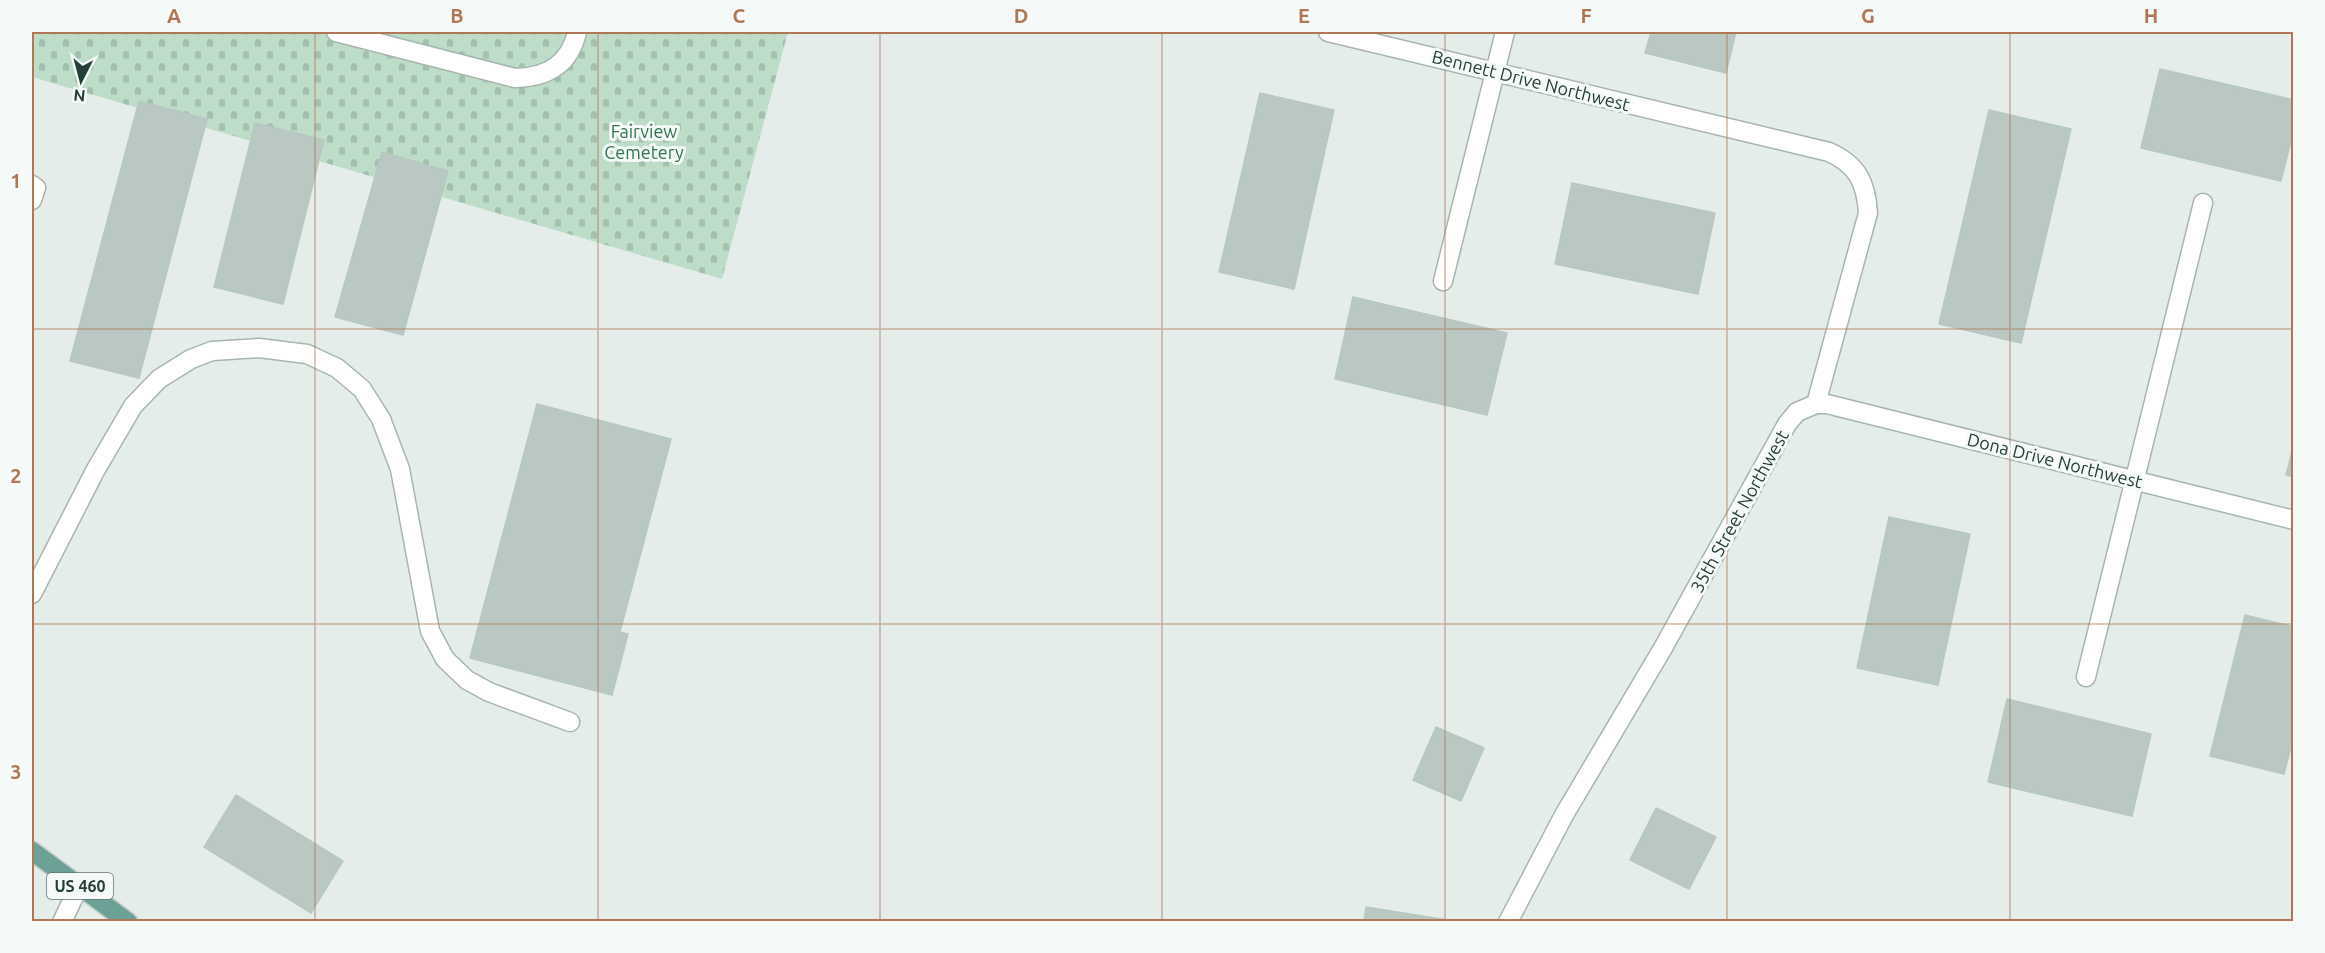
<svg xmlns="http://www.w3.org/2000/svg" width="2325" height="953" viewBox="0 0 2325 953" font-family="Ubuntu,sans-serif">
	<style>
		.cemetery { fill: url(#cemetery-stones) }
		.building { fill: #bac8c3; stroke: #b7c7c1; stroke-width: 1.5 }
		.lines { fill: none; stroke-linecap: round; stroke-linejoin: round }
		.minor-casing { stroke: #a7b5b1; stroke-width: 21 }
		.major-casing { stroke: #c2c9c8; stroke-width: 21 }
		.minor { stroke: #fff; stroke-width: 18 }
		.major { stroke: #6ba197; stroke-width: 18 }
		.grid { fill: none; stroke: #b07756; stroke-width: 1.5; stroke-opacity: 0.55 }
		.labels { text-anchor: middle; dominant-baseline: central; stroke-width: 6; stroke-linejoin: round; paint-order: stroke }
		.shield { fill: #f5faf8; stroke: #637672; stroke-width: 1.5 }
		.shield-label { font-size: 16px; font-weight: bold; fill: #243e39 }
		.street-label { font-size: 18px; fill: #243e39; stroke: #f5faf8 }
		.park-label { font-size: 18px; fill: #307450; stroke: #f5faf8 }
		.neatline { fill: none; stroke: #b07756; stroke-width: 2 }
		.grid-label { font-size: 20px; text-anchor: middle; font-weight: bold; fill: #b07756 }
	</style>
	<defs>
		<pattern id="cemetery-stones" width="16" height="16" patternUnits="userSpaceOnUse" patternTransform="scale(1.5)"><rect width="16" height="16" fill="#beddc9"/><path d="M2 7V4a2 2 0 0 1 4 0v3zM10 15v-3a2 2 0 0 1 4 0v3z" fill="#a3bfad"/></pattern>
	</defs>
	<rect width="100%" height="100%" fill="#e4edea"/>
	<path class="cemetery" d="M 32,32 L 788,32 L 722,279 L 32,77 Z"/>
	<path class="building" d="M 1651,32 L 1736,32 L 1726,73 L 1645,53 Z
		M 2160,69 L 2294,100 L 2294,129 L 2281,181 L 2141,148 Z
		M 1260,93 L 1334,110 L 1294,289 L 1219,272 Z
		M 139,101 L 207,119 L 139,378 L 70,361 Z
		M 1989,110 L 2071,129 L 2021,343 L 1939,324 Z
		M 255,123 L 324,140 L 283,304 L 214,287 Z
		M 382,152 L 448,171 L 403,335 L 335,317 Z
		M 1572,183 L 1715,213 L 1698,294 L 1555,264 Z
		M 1353,297 L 1507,333 L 1487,415 L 1335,379 Z
		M 537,404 L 671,439 L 620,632 L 628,634 L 612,695 L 470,658 Z
		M 2294,444 L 2294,477 L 2286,475 Z
		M 1889,517 L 1970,534 L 1938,685 L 1857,668 Z
		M 2245,615 L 2294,627 L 2294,735 L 2284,774 L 2210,756 Z
		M 2007,699 L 2151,734 L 2132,816 L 1988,782 Z
		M 1436,727 L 1484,748 L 1461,801 L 1413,780 Z
		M 236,795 L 343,861 L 311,913 L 204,847 Z
		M 1656,808 L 1716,837 L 1689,889 L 1630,860 Z
		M 1366,907 L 1448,920 L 1447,922 L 1364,922 Z"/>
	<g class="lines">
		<defs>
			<path id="minor" d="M 336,32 L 515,78 C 547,78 570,64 577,32
				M 1328,32 L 1829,152 C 1858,165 1866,183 1868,213 L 1816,404 L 1797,412 L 1787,424 L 1663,648 L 1564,815 L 1508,922
				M 32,185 L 36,188 L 32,200
				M 1443,281 L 1505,32
				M 1816,404 L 1827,404 L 2294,520
				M 32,594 L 95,471 L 133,406 L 159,379 L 191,359 L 212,351 L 259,348 L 307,354 L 337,368 L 362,389 L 381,419 L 400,469 L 430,631 L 445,659 L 467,680 L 489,692 L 570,722
				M 2086,677 L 2203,203
				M 62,922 L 79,886"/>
			<path id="major" d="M 32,851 L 128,922"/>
		</defs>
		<use href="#minor" class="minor-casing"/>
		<use href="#major" class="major-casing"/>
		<use href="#minor" class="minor"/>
		<use href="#major" class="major"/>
	</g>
	<path class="grid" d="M 315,32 L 315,922M 598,32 L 598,922M 880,32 L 880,922M 1162,32 L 1162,922M 1445,32 L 1445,922M 1727,32 L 1727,922M 2010,32 L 2010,922M 32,329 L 2294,329M 32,624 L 2294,624"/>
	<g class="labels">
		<rect class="shield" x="47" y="873" width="66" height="26" rx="4.5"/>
		<g class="shield-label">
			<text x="80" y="886">US 460</text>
		</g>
		<g class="street-label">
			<text transform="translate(1531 80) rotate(14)">Bennett Drive Northwest</text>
			<text transform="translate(2055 460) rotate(14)">Dona Drive Northwest</text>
			<text transform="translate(1739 511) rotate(-61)">35th Street Northwest</text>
		</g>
		<g class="park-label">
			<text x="644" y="131">Fairview<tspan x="644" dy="21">Cemetery</tspan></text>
		</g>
	</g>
	<rect width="2325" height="953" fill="none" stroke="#f5faf8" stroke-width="66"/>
	<g transform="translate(81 81) rotate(186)" stroke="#f5faf8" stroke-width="4.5" paint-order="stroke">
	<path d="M0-4.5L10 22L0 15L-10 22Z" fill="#243e39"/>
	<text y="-9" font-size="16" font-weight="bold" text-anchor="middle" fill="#243e39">N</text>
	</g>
	<rect x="33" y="33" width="2259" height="887" class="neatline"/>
	<g class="grid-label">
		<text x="174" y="23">A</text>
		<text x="457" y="23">B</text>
		<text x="739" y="23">C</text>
		<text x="1021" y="23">D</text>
		<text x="1304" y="23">E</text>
		<text x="1586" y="23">F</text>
		<text x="1868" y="23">G</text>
		<text x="2151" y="23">H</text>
		<text x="16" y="188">1</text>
		<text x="16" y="483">2</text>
		<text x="16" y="779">3</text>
	</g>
</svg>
